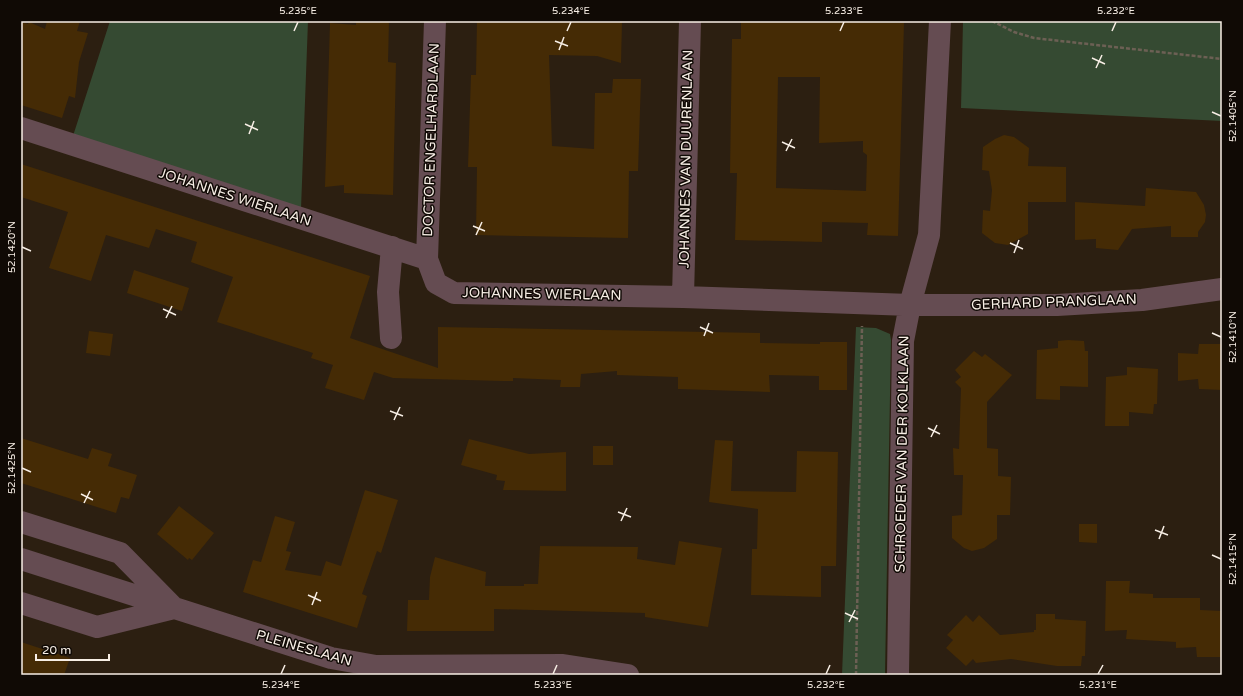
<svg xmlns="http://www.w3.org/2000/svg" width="1243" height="696" viewBox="0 0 1243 696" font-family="'Varela Round',sans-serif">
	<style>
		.green { fill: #354a32 }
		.building { fill: #452b05; fill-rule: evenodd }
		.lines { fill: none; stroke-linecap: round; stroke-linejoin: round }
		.path { stroke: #6c6054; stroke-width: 2.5; stroke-dasharray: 4 2; stroke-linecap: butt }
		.minor { stroke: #654c52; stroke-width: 22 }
		.ticks { fill: none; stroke: #f7eee5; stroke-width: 1.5 }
		.labels { text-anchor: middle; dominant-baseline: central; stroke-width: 3; stroke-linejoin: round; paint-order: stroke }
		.street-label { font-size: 14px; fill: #f7eee5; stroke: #100a05 }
		.neatline { fill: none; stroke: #f7eee5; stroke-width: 1.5 }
		.ticks-label { font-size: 10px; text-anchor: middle; fill: #f7eee5 }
	</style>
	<rect width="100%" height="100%" fill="#2c1f11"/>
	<path class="green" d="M 110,21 L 308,21 L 301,209 L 72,139 Z
		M 963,21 L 1222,21 L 1222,121 L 961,108 Z
		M 856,327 L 876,328 L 890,334 L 891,340 L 885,675 L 842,675 Z"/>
	<path class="building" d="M 47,21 L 80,21 L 77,31 L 88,33 L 79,62 L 75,98 L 69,96 L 62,118 L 21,105 L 21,22 L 28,24 L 29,22 L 45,29 Z
		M 356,21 L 389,21 L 388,62 L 396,63 L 393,195 L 344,193 L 344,185 L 325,187 L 330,23 L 356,25 Z
		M 477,21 L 622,21 L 621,63 L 597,56 L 549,55 L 552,146 L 594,149 L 595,93 L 612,93 L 613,79 L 641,79 L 638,171 L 629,171 L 628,238 L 476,235 L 477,167 L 468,167 L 471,75 L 476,75 Z
		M 741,21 L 904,23 L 898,236 L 867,235 L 868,223 L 822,222 L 822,242 L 735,240 L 737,173 L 730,173 L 732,39 L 741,39 ZM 778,77 L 820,77 L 819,143 L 863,141 L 863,152 L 867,155 L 866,191 L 776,188 Z
		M 1004,135 L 1014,137 L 1029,148 L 1028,166 L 1066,167 L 1066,202 L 1028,202 L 1028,234 L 1008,245 L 995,243 L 982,233 L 983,210 L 990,211 L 992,190 L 989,171 L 982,170 L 983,147 L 995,139 Z
		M 21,164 L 370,276 L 350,338 L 438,368 L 438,327 L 760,333 L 760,343 L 820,344 L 820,342 L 847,342 L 847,390 L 819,390 L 819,376 L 769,375 L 770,392 L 678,389 L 678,377 L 617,375 L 617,371 L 581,374 L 580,387 L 560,387 L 561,380 L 513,378 L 513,381 L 503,381 L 393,378 L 374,372 L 364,400 L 325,388 L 333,365 L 311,358 L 313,353 L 217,322 L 233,277 L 191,262 L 197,242 L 156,229 L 149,248 L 106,235 L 91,281 L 49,268 L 68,212 L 21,197 Z
		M 1146,188 L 1196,192 L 1204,205 L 1206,215 L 1205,222 L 1198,232 L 1198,237 L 1171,237 L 1171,226 L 1132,229 L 1118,250 L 1096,248 L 1096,239 L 1075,240 L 1075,202 L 1145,206 Z
		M 134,270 L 189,288 L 182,311 L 127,293 Z
		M 89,331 L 113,334 L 110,356 L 86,353 Z
		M 1068,340 L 1084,341 L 1085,351 L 1088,351 L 1088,387 L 1060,386 L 1060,400 L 1036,399 L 1037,350 L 1058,348 L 1058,341 Z
		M 1199,344 L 1222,344 L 1222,390 L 1199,389 L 1198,379 L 1178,381 L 1178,353 L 1198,354 Z
		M 974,351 L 982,357 L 985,354 L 1012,375 L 987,402 L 987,448 L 998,449 L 998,476 L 1011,477 L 1010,515 L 997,515 L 997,539 L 984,548 L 972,551 L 964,548 L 952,538 L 952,516 L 962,515 L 963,475 L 954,475 L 953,448 L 959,449 L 961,388 L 955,382 L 961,377 L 955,370 Z
		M 1127,367 L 1158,369 L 1157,404 L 1154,404 L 1153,414 L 1129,412 L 1129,426 L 1105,426 L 1106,377 L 1127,375 Z
		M 21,438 L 88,459 L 92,448 L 112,454 L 108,466 L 137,475 L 129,499 L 121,497 L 116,513 L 21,483 Z
		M 469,439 L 529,454 L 566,452 L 566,491 L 503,490 L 505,481 L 496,480 L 497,475 L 461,465 Z
		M 715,440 L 733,441 L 731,491 L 796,492 L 797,451 L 838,452 L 836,566 L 821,566 L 821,597 L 751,595 L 752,549 L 757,549 L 758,509 L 709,502 Z
		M 593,446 L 613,446 L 613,465 L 593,465 Z
		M 365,490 L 398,500 L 381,553 L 377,551 L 362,594 L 367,596 L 357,628 L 243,592 L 253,560 L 261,562 L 275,516 L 295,522 L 286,551 L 291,552 L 285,570 L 321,576 L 326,561 L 341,566 Z
		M 179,506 L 214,533 L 192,560 L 189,558 L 188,560 L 157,534 Z
		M 1079,524 L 1097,524 L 1097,543 L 1079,542 Z
		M 679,541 L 722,548 L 708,627 L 645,617 L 645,613 L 494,609 L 494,631 L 407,631 L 408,600 L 429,600 L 430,577 L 435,557 L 486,572 L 485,586 L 524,586 L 524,584 L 538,584 L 540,546 L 638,547 L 637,559 L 675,565 Z
		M 1106,581 L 1130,581 L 1129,593 L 1153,594 L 1153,598 L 1200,598 L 1200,610 L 1222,611 L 1222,657 L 1197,657 L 1196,647 L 1176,648 L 1176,642 L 1126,639 L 1127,630 L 1105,631 Z
		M 1036,614 L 1055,614 L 1055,619 L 1086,621 L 1085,656 L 1082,656 L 1081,666 L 1057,666 L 1011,659 L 976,663 L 973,659 L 966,666 L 946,648 L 953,640 L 947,635 L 966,615 L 973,622 L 979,615 L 1000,635 L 1034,632 L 1034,630 L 1036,630 Z
		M 21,642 L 70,658 L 64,675 L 21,675 Z"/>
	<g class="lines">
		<path class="path" d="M 992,21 L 1014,32 L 1034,38 L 1222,59
			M 856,675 L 862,326"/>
		<path class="minor" d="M 21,128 L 427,259 L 436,283 L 454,293 L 683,297 L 910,305 L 1057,305 L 1142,300 L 1222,289
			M 427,259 L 435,21
			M 683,297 L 690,21
			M 391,338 L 388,292 L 392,247
			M 21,522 L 120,553 L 174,608 L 97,627 L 21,603
			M 21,559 L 331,658 L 376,666 L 563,665 L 628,675
			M 898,675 L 903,341 L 910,305 L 929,235 L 940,21"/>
	</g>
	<path class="ticks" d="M 294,31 L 298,22M 567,31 L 571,22M 840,31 L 844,22M 1112,31 L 1116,22M 555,41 L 568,46M 559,50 L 564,37M 1092,58 L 1105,64M 1096,68 L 1102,55M 1212,112 L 1221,116M 245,124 L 258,130M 249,134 L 254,121M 782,142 L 795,148M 786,151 L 792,139M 473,226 L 485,231M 476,235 L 482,222M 1010,243 L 1023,249M 22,247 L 31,251M 1014,253 L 1019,240M 163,309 L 176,315M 166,318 L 172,306M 700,327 L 713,333M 1212,333 L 1221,337M 704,336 L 709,323M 390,411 L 403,416M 394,420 L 400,407M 928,428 L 940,434M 931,437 L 937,425M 22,468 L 31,472M 81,494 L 93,500M 84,503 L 90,491M 618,512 L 631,517M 621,521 L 627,508M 1155,530 L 1168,535M 1159,539 L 1164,526M 1212,555 L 1221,559M 308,595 L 321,601M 312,605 L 317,592M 845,613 L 858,619M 849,622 L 855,610M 281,674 L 285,665M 553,674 L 557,665M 826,674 L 830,665M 1098,674 L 1103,665"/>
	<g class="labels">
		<g class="street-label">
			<text transform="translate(431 140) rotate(-88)">DOCTOR ENGELHARDLAAN</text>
			<text transform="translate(686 159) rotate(-89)">JOHANNES VAN DUURENLAAN</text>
			<text transform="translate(235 197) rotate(18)">JOHANNES WIERLAAN</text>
			<text transform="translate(542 294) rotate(1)">JOHANNES WIERLAAN</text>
			<text transform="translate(1054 302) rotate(-2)">GERHARD PRANGLAAN</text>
			<text transform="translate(902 454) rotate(-89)">SCHROEDER VAN DER KOLKLAAN</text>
			<text transform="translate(304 648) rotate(16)">PLEINESLAAN</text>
		</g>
	</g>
	<rect width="1243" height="696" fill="none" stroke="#100a05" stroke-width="44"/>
	<path d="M36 654v6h73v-6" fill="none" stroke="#f7eee5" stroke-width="2"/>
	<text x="42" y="654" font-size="12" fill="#f7eee5" stroke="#100a05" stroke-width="3" paint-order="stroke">20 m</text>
	<rect x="22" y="22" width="1199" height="652" class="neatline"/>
	<g class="ticks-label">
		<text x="298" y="14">5.235°E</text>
		<text x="571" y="14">5.234°E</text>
		<text x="844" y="14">5.233°E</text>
		<text x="1116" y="14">5.232°E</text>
		<text transform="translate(1232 116) rotate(-90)" y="4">52.1405°N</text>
		<text transform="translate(11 247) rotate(-90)" y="4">52.1420°N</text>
		<text transform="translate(1232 337) rotate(-90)" y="4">52.1410°N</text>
		<text transform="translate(11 468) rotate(-90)" y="4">52.1425°N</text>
		<text transform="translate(1232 559) rotate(-90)" y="4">52.1415°N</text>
		<text x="281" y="688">5.234°E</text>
		<text x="553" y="688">5.233°E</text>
		<text x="826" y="688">5.232°E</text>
		<text x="1098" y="688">5.231°E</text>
	</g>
</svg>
